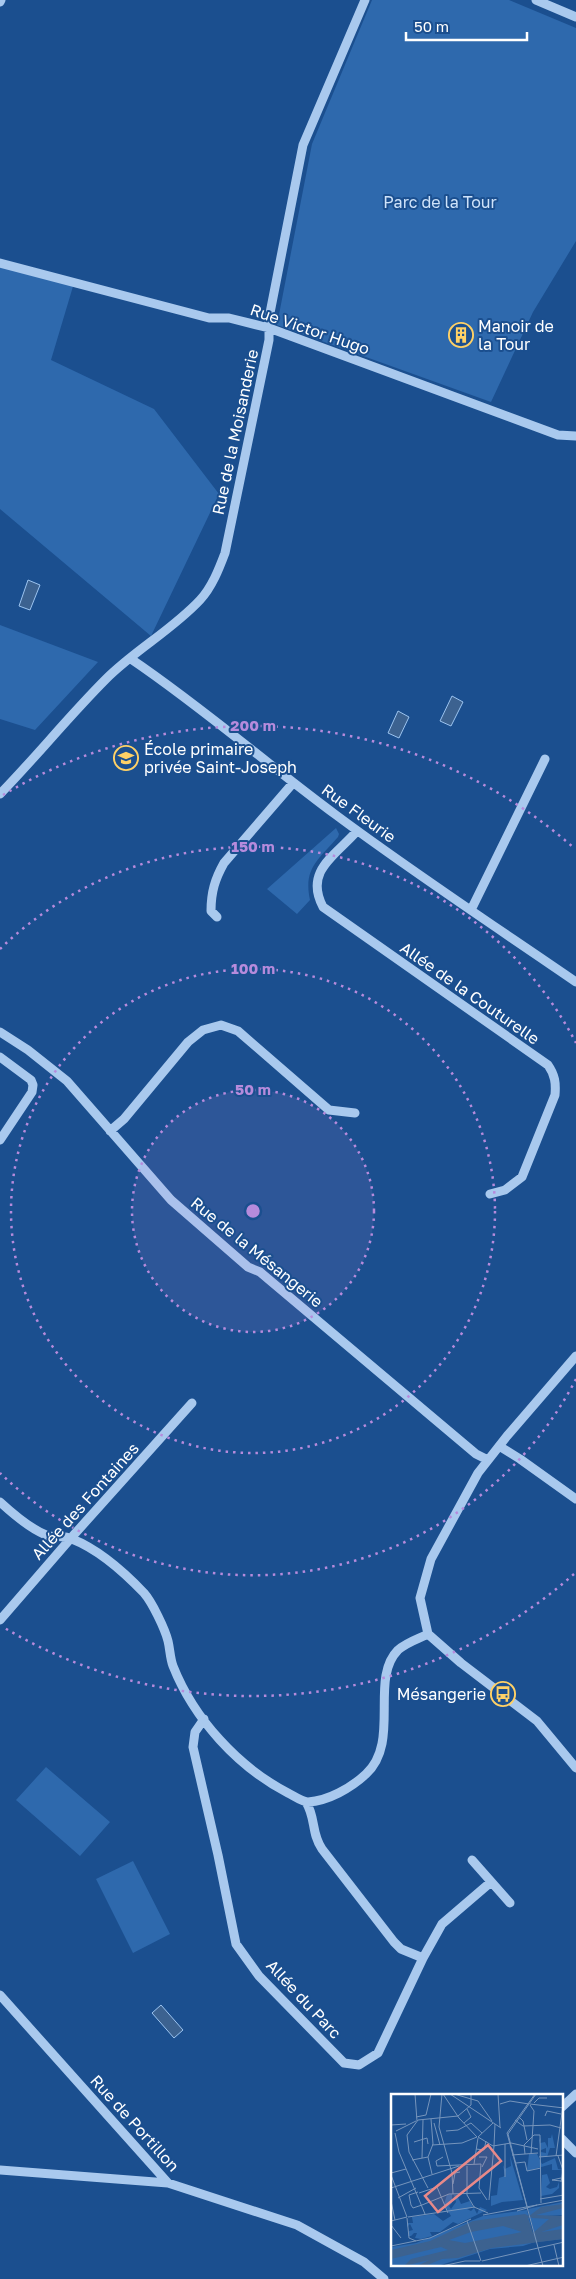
<svg xmlns="http://www.w3.org/2000/svg" width="576" height="2279" viewBox="0 0 576 2279" font-family="'Golos Text',sans-serif">
	<style>
		.green { fill: #2e69ad }
		.water { fill: #3c6290; stroke: #9cc4f0 }
		.lines { fill: none; stroke-linecap: round; stroke-linejoin: round }
		.minor { stroke: #a9c9ee; stroke-width: 9 }
		.ring { fill: none; stroke: #b68bdc; stroke-width: 2.5; stroke-dasharray: 2.5 5 }
		.labels { text-anchor: middle; dominant-baseline: central; stroke-width: 4; stroke-linejoin: round; paint-order: stroke }
		.park-label { font-size: 16px; fill: #cfe3fa; stroke: #1b4f8f }
		.poi-label { font-size: 16px; fill: #fff; stroke: #1b4f8f; text-anchor: start }
		.street-label { font-size: 16px; fill: #fff; stroke: #1b4f8f }
		.inset-road { fill: none; stroke: #7695bc; stroke-width: 1 }
		.view { fill: #e88989; fill-opacity: 0.15; stroke: #e88989; stroke-width: 2.5 }
		.inset-edge { fill: none; stroke: #fff; stroke-width: 2.5 }
		.centre { fill: #b68bdc; stroke: #1b4f8f; stroke-width: 2.5 }
		.ring-label { font-size: 15px; text-anchor: middle; font-weight: bold; fill: #b68bdc; stroke: #1b4f8f; stroke-width: 4; stroke-linejoin: round; paint-order: stroke }
	</style>
	<rect width="100%" height="100%" fill="#1b4f8f"/>
	<path class="green" d="M 372,0 L 509,0 L 576,28 L 576,241 L 533,312 L 491,402 L 277,325 L 312,144 Z
		M 0,265 L 74,283 L 51,360 L 154,409 L 219,494 L 151,636 L 0,509 Z
		M 0,625 L 98,662 L 35,730 L 0,719 Z
		M 336,828 L 339,834 L 338,837 C 319,859 303,868 310,900 L 297,914 L 267,889 Z
		M 46,1767 L 110,1822 L 80,1856 L 16,1800 Z
		M 133,1861 L 170,1934 L 133,1953 L 96,1879 Z"/>
	<path class="water" d="M 28,580 L 40,585 L 30,610 L 19,606 Z
		M 452,696 L 463,702 L 451,726 L 440,721 Z
		M 398,711 L 409,717 L 399,738 L 388,733 Z
		M 161,2005 L 183,2030 L 174,2038 L 152,2013 Z"/>
	<g class="lines">
		<path class="minor" d="M 536,0 L 576,17
			M 0,2 L 1,0
			M 0,263 L 209,318 L 229,318 L 269,328 L 558,435 L 576,436
			M 131,659 C 202,707 267,764 336,815 C 414,873 496,927 576,982
			M 0,794 C 36,757 69,716 106,679 C 135,650 172,630 200,600 C 212,587 219,569 225,553 L 269,340 L 269,318 L 303,145 L 365,0
			M 357,831 C 335,856 304,871 323,907 L 548,1065 C 555,1075 556,1083 555,1095 L 522,1177 L 505,1190 L 490,1194
			M 471,910 L 545,759
			M 217,917 L 211,911 C 211,892 215,879 224,863 L 293,783
			M 0,1032 L 28,1050 L 67,1081 L 171,1200 L 248,1267 L 260,1272 L 476,1454 L 488,1460
			M 0,1057 L 31,1080 L 33,1085 L 32,1092 L 0,1140
			M 110,1131 L 124,1119 L 188,1042 L 203,1030 L 221,1025 L 238,1031 L 329,1110 L 355,1113
			M 576,1356 L 507,1436 L 478,1473 L 431,1559 L 420,1598 L 428,1634 L 461,1663 L 537,1721 L 576,1768
			M 499,1446 L 520,1459 L 576,1499
			M 0,1502 C 13,1514 29,1528 46,1535 C 54,1538 64,1535 72,1539 C 100,1550 124,1572 144,1593 C 152,1602 165,1629 168,1641 C 170,1649 170,1658 173,1666 C 194,1719 238,1767 288,1793 C 294,1796 302,1802 308,1802 C 328,1801 351,1788 366,1774 C 401,1742 369,1679 398,1650 C 407,1642 418,1639 428,1634
			M 0,1620 L 71,1538 L 192,1403
			M 204,1719 L 195,1732 L 193,1747 L 218,1855 L 236,1944 L 259,1976 L 344,2063 L 359,2065 L 378,2053 L 423,1958 L 442,1924 L 491,1882
			M 306,1802 C 316,1818 311,1833 322,1849 L 394,1942 L 401,1949 L 423,1958
			M 472,1860 L 510,1903
			M 0,1995 L 168,2183 L 297,2225 L 364,2262 L 384,2279
			M 562,2107 L 576,2094
			M 562,2139 L 576,2153
			M 0,2170 L 168,2183"/>
	</g>
	<circle cx="253" cy="1211" r="121" fill="#b68bdc" fill-opacity=".12"/>
	<g class="ring">
		<circle cx="253" cy="1211" r="121"/>
		<circle cx="253" cy="1211" r="242"/>
		<path d="M576 1379A364 364 0 0 1 0 1473M0 949A364 364 0 0 1 576 1043"/>
		<path d="M574 1574A485 485 0 0 1 3 1627M3 795A485 485 0 0 1 574 848"/>
	</g>
	<defs>
		<symbol id="building-ring" viewBox="-11 -11 22 22"><circle r="9.5" fill="#1b4f8f" stroke="#ffd166" stroke-width="1.5"/><path d="M-4-6H4V6H1V3H-1V6H-4ZM-2.5-4.3h1.7v1.8h-1.7ZM.8-4.3h1.7v1.8H.8ZM-2.5-1h1.7V.8h-1.7ZM.8-1h1.7V.8H.8Z" fill="#ffd166"/></symbol>
		<symbol id="school-ring" viewBox="-11 -11 22 22"><circle r="9.5" fill="#1b4f8f" stroke="#ffd166" stroke-width="1.5"/><path d="M0-5L7-2L0 1L-7-2ZM-4 1L0 2.5L4 1V4Q0 6-4 4Z" fill="#ffd166"/></symbol>
		<symbol id="bus-ring" viewBox="-11 -11 22 22"><circle r="9.5" fill="#1b4f8f" stroke="#ffd166" stroke-width="1.5"/><path d="M-5-6H5V4H4V6H2V4H-2V6H-4V4H-5ZM-3.5-4V0h7V-4ZM-3.5 1.2v1.5H-2V1.2ZM2 1.2v1.5H3.5V1.2Z" fill="#ffd166"/></symbol>
	</defs>
	<g fill-rule="evenodd">
		<use href="#building-ring" x="447" y="321" width="28" height="28"/>
		<use href="#school-ring" x="112" y="744" width="28" height="28"/>
		<use href="#bus-ring" x="489" y="1680" width="28" height="28"/>
	</g>
	<g class="labels">
		<g class="park-label">
			<text x="440" y="202">Parc de la Tour</text>
		</g>
		<g class="poi-label">
			<text x="478" y="326">Manoir de<tspan x="478" dy="18">la Tour</tspan></text>
			<text x="144" y="749">École primaire<tspan x="144" dy="18">privée Saint-Joseph</tspan></text>
			<text x="486" y="1694" text-anchor="end">Mésangerie</text>
		</g>
		<g class="street-label">
			<text transform="translate(310 329) rotate(19)">Rue Victor Hugo</text>
			<text transform="translate(235 432) rotate(-78)">Rue de la Moisanderie</text>
			<text transform="translate(359 813) rotate(36)">Rue Fleurie</text>
			<text transform="translate(470 993) rotate(35)">Allée de la Couturelle</text>
			<text transform="translate(257 1252) rotate(39)">Rue de la Mésangerie</text>
			<text transform="translate(85 1501) rotate(-48)">Allée des Fontaines</text>
			<text transform="translate(304 1999) rotate(47)">Allée du Parc</text>
			<text transform="translate(135 2123) rotate(48)">Rue de Portillon</text>
		</g>
	</g>
	<g transform="translate(391 2094)">
		<rect width="172" height="172" fill="#1b4f8f"/>
		<path d="M 161,40 L 164,54 L 159,54 L 156,63 L 148,63 L 150,58 L 155,59 L 155,54 L 150,56 L 148,46 L 150,44 L 149,49 L 154,48 L 157,54 L 157,44 L 160,44 ZM 138,60 L 146,60 L 151,70 L 164,64 L 167,75 L 172,76 L 161,76 L 161,70 L 136,77 ZM 119,62 L 132,106 L 111,108 L 100,112 L 100,102 L 106,101 L 108,84 L 114,82 L 112,71 L 114,75 L 120,72 ZM 156,80 L 159,89 L 155,93 L 159,95 L 166,93 L 168,88 L 168,94 L 161,100 L 150,102 L 151,81 ZM 61,100 L 61,109 L 58,112 L 60,115 L 65,108 L 63,101 L 66,101 L 70,110 L 79,107 L 82,113 L 76,115 L 80,117 L 83,114 L 86,120 L 89,113 L 96,116 L 67,130 L 62,128 L 49,138 L 39,138 L 41,142 L 30,145 L 24,144 L 26,139 L 23,139 L 20,142 L 17,142 L 18,137 L 22,136 L 19,130 L 16,133 L 16,129 L 22,129 L 21,123 L 43,120 L 52,127 L 60,122 L 53,110 L 56,101 ZM 172,108 L 172,121 L 155,121 L 172,122 L 172,145 L 146,148 L 137,115 ZM 136,116 L 144,148 L 132,152 L 99,155 L 47,172 L 0,172 L 0,153 L 25,149 L 92,122 Z" fill="#2e69ad"/>
		<path d="M 172,110 L 172,114 L 145,121 L 172,122 L 172,131 L 150,138 L 172,135 L 172,145 L 101,154 L 67,164 L 51,165 L 34,172 L 26,172 L 38,166 L 13,172 L 20,165 L 57,156 L 50,153 L 0,165 L 0,156 L 39,147 L 82,127 L 134,120 L 138,122 L 150,113 ZM 140,123 L 141,124 L 158,125 L 142,139 L 137,124 ZM 112,132 L 131,138 L 74,149 L 58,146 L 80,138 Z" fill="#3c6290" fill-rule="evenodd"/>
		<path class="inset-road" d="M 24,0 L 26,27M 51,0 L 48,33 L 61,79 L 62,100M 52,0 L 68,24 L 86,43M 59,0 L 110,34M 63,0 L 87,7 L 101,27M 107,0 L 109,33M 144,0 L 116,39 L 152,172M 143,9 L 148,4 L 156,4M 109,10 L 119,7 L 138,10M 139,10 L 173,14M 139,11 L 143,17 L 140,60M 154,22 L 156,17 L 170,20M 25,23 L 35,21 L 40,0M 128,23 L 132,27 L 136,46M 40,25 L 42,50 L 37,63 L 41,80M 27,26 L 16,41 L 18,58 L 37,94M 27,26 L 67,22 L 80,11 L 80,0M 124,26 L 132,32 L 159,31 L 170,34M 43,29 L 49,51M 73,29 L 80,23 L 76,15M 0,31 L 15,30M 5,37 L 25,27M 55,37 L 67,36 L 80,29 L 91,39M 4,39 L 8,58 L 34,120M 143,41 L 149,41 L 150,109M 87,43 L 102,52 L 120,49 L 147,55M 87,43 L 102,29M 23,48 L 36,44 L 37,50M 114,50 L 114,83M 41,51 L 71,49 L 86,43M 103,52 L 104,30M 85,55 L 93,56 L 95,47M 134,60 L 133,51 L 143,41M 121,61 L 147,59M 165,62 L 173,4M 167,62 L 172,76 L 170,88M 52,63 L 45,67 L 46,72 L 90,70 L 88,94 L 96,106M 88,63 L 96,63 L 91,73M 148,63 L 173,61M 31,64 L 32,26M 21,66 L 37,63M 125,69 L 134,68 L 136,77 L 150,74M 83,70 L 87,44M 76,72 L 76,101 L 83,113 L 97,119M 0,79 L 15,75M 0,81 L 16,123M 170,84 L 161,86 L 170,87M 62,90 L 64,79 L 69,78M 0,94 L 68,72M 27,98 L 18,101 L 20,111 L 22,114 L 31,111M 28,99 L 46,93 L 57,119M 7,104 L 25,94M 149,105 L 173,101M 98,106 L 103,52M 0,107 L 4,126M 31,111 L 58,100 L 90,99M 136,112 L 117,40 L 145,0M 126,117 L 146,111M 92,121 L 173,106M 17,123 L 84,113M 16,124 L 18,144 L 25,147M 0,127 L 16,123M 76,127 L 90,167M 0,131 L 10,144M 163,151 L 168,172M 0,152 L 39,144 L 80,125M 91,167 L 173,148M 51,172 L 74,167 L 89,167M 134,172 L 173,163"/>
		<path class="view" d="M 97,51 L 110,67 L 47,118 L 34,102 Z"/>
		<rect width="172" height="172" class="inset-edge"/>
	</g>
	<circle cx="253" cy="1211" r="8" class="centre"/>
	<g class="ring-label">
		<text x="253" y="731">200 m</text>
		<text x="253" y="852">150 m</text>
		<text x="253" y="974">100 m</text>
		<text x="253" y="1095">50 m</text>
	</g>
	<path d="M406 32v8h121v-8" fill="none" stroke="#ffffff" stroke-width="2.5"/>
	<text x="414" y="32" font-size="15" fill="#ffffff" stroke="#1b4f8f" stroke-width="4" paint-order="stroke">50 m</text>
</svg>
